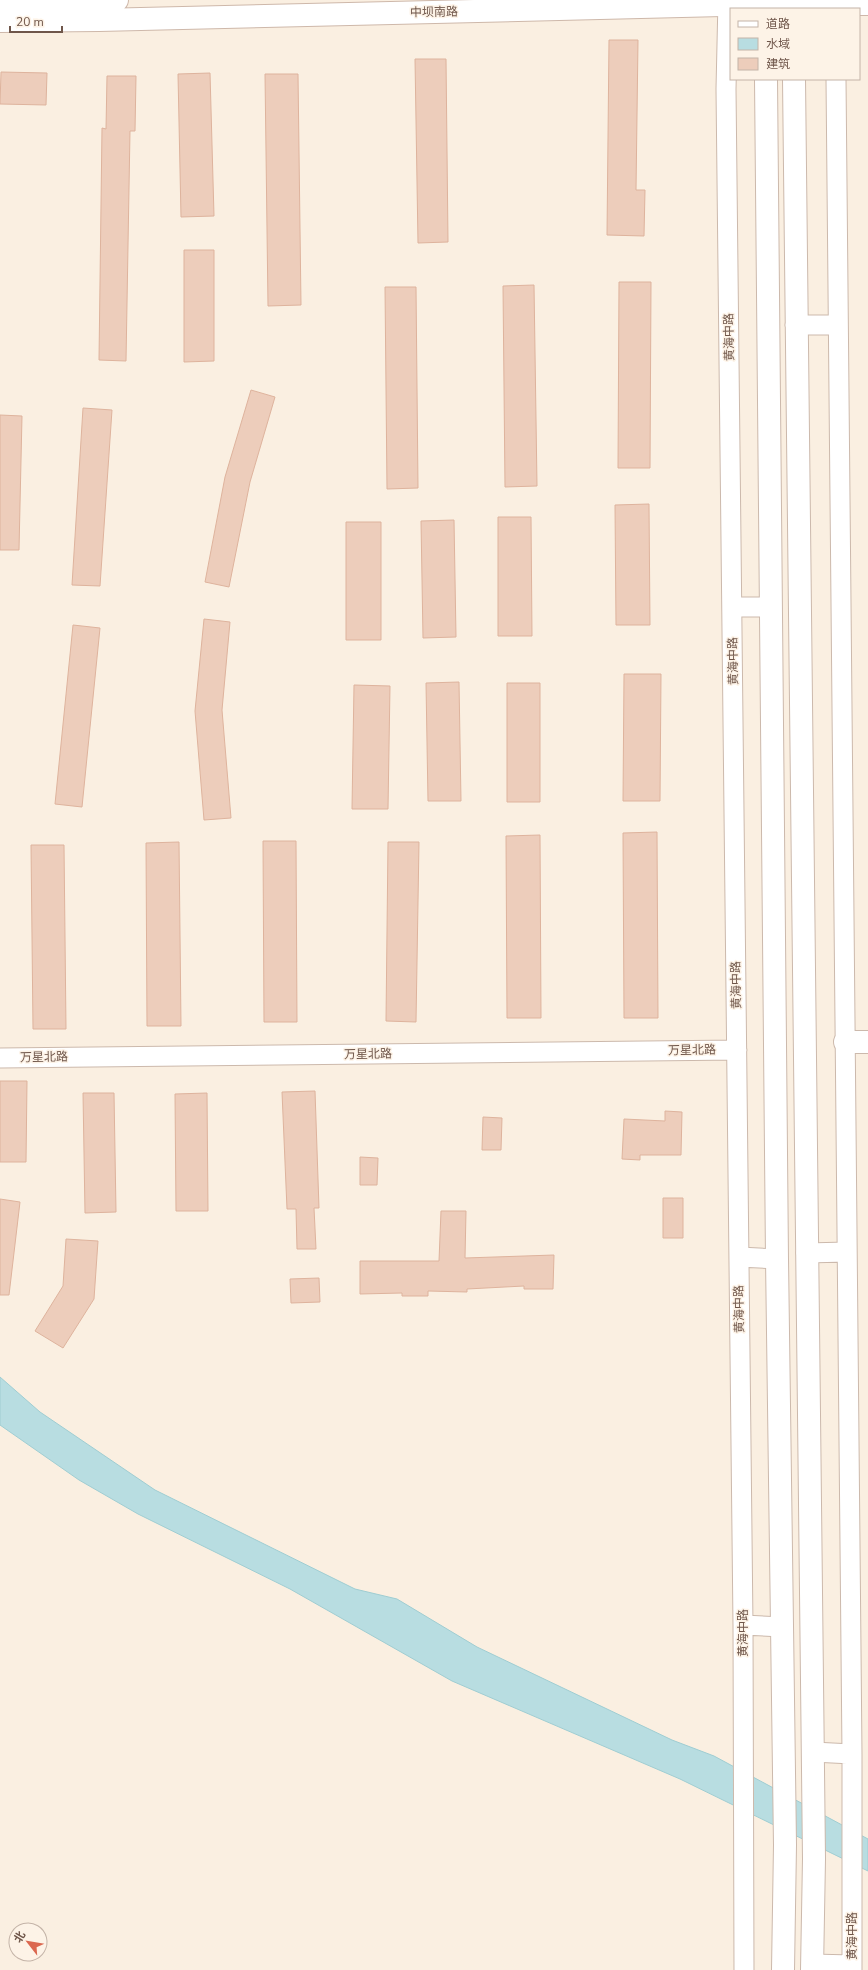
<svg xmlns="http://www.w3.org/2000/svg" width="868" height="1970" viewBox="0 0 868 1970" font-family="'Nunito Sans','Noto Sans SC',sans-serif">
	<style>
		.water { fill: #b8dde1; stroke: #9fcdd2 }
		.building { fill: #edcdbb; stroke: #deb39d }
		.lines { fill: none; stroke-linecap: round; stroke-linejoin: round }
		.minor-casing { stroke: #ccb9ac; stroke-width: 21 }
		.tertiary-casing { stroke: #ccb9ac; stroke-width: 24 }
		.secondary-casing { stroke: #ceb8aa; stroke-width: 24 }
		.minor { stroke: #fff; stroke-width: 19 }
		.tertiary { stroke: #fff; stroke-width: 22 }
		.secondary { stroke: #fff; stroke-width: 22 }
		.labels { text-anchor: middle; dominant-baseline: central; stroke-width: 3; stroke-linejoin: round; paint-order: stroke }
		.street-label { font-size: 12px; fill: #6f564a; stroke: #fdf3e7 }
	</style>
	<rect width="100%" height="100%" fill="#faefe1"/>
	<path class="water" d="M 0,1377 L 40,1412 L 155,1490 L 355,1589 L 397,1599 L 477,1647 L 672,1740 L 714,1756 L 868,1839 L 868,1871 L 680,1779 L 452,1681 L 290,1589 L 138,1514 L 79,1480 L 0,1425 Z"/>
	<path class="building" d="M 609,40 L 638,40 L 636,190 L 645,190 L 644,236 L 607,235 Z
		M 415,59 L 446,59 L 448,242 L 418,243 Z
		M 1,72 L 47,73 L 46,105 L 0,104 Z
		M 210,73 L 214,216 L 181,217 L 178,74 Z
		M 265,74 L 298,74 L 301,305 L 268,306 Z
		M 107,76 L 136,76 L 135,131 L 130,131 L 126,361 L 99,360 L 102,128 L 106,129 Z
		M 184,250 L 214,250 L 214,361 L 184,362 Z
		M 619,282 L 651,282 L 650,468 L 618,468 Z
		M 534,285 L 537,486 L 505,487 L 503,286 Z
		M 385,287 L 416,287 L 418,488 L 387,489 Z
		M 251,390 L 275,397 L 250,482 L 229,587 L 205,582 L 225,477 Z
		M 83,408 L 112,410 L 100,586 L 72,585 Z
		M 0,415 L 22,416 L 19,550 L 0,550 Z
		M 649,504 L 650,625 L 616,625 L 615,505 Z
		M 498,517 L 531,517 L 532,636 L 498,636 Z
		M 454,520 L 456,637 L 423,638 L 421,521 Z
		M 346,522 L 381,522 L 381,640 L 346,640 Z
		M 204,619 L 230,622 L 222,710 L 231,818 L 204,820 L 195,711 Z
		M 73,625 L 100,628 L 82,807 L 55,804 Z
		M 624,674 L 661,674 L 660,801 L 623,801 Z
		M 459,682 L 461,801 L 428,801 L 426,683 Z
		M 507,683 L 540,683 L 540,802 L 507,802 Z
		M 354,685 L 390,686 L 388,809 L 352,809 Z
		M 657,832 L 658,1018 L 624,1018 L 623,833 Z
		M 540,835 L 541,1018 L 507,1018 L 506,836 Z
		M 263,841 L 296,841 L 297,1022 L 264,1022 Z
		M 179,842 L 181,1026 L 147,1026 L 146,843 Z
		M 388,842 L 419,842 L 416,1022 L 386,1021 Z
		M 31,845 L 64,845 L 66,1029 L 33,1029 Z
		M 0,1081 L 27,1081 L 26,1162 L 0,1162 Z
		M 315,1091 L 319,1208 L 314,1208 L 316,1249 L 297,1249 L 296,1209 L 287,1209 L 282,1092 Z
		M 83,1093 L 114,1093 L 116,1212 L 85,1213 Z
		M 207,1093 L 208,1211 L 176,1211 L 175,1094 Z
		M 665,1111 L 682,1112 L 681,1155 L 640,1155 L 640,1160 L 622,1159 L 624,1119 L 665,1121 Z
		M 483,1117 L 502,1118 L 501,1150 L 482,1150 Z
		M 360,1157 L 378,1158 L 377,1185 L 360,1185 Z
		M 663,1198 L 683,1198 L 683,1238 L 663,1238 Z
		M 0,1199 L 20,1202 L 9,1295 L 0,1295 Z
		M 441,1211 L 466,1211 L 465,1258 L 554,1255 L 553,1289 L 524,1289 L 524,1286 L 467,1289 L 467,1292 L 428,1291 L 428,1296 L 402,1296 L 402,1293 L 360,1294 L 360,1261 L 439,1261 Z
		M 66,1239 L 98,1241 L 94,1299 L 63,1348 L 35,1331 L 63,1286 Z
		M 319,1278 L 320,1302 L 291,1303 L 290,1279 Z"/>
	<g class="lines">
		<defs>
			<path id="minor" d="M 728,0 L 726,89 L 743,1625 L 744,1970
				M 836,79 L 852,1754 L 852,1970
				M 795,325 L 838,325
				M 732,607 L 770,607
				M 0,1058 L 737,1050
				M 806,1253 L 847,1252
				M 739,1257 L 777,1259
				M 743,1625 L 782,1627
				M 813,1752 L 852,1754
				M 812,1964 L 852,1965"/>
			<path id="tertiary" d="M 766,79 L 777,1259 L 785,1845 L 783,1970
				M 794,79 L 814,1859 L 812,1970
				M 845,1042 L 868,1042"/>
			<path id="secondary" d="M 0,1 L 117,0
				M 0,21 L 99,20 L 766,4 L 868,4"/>
		</defs>
		<use href="#minor" class="minor-casing"/>
		<use href="#tertiary" class="tertiary-casing"/>
		<use href="#secondary" class="secondary-casing"/>
		<use href="#minor" class="minor"/>
		<use href="#tertiary" class="tertiary"/>
		<use href="#secondary" class="secondary"/>
	</g>
	<g class="labels">
		<g class="street-label">
			<text transform="translate(434 12) rotate(-1)">中坝南路</text>
			<text transform="translate(729 337) rotate(-91)">黄海中路</text>
			<text transform="translate(733 661) rotate(-91)">黄海中路</text>
			<text transform="translate(736 985) rotate(-91)">黄海中路</text>
			<text transform="translate(692 1050) rotate(-1)">万星北路</text>
			<text transform="translate(368 1054) rotate(-1)">万星北路</text>
			<text transform="translate(44 1057) rotate(-1)">万星北路</text>
			<text transform="translate(739 1309) rotate(-91)">黄海中路</text>
			<text transform="translate(743 1633) rotate(-90)">黄海中路</text>
			<text transform="translate(852 1936) rotate(-90)">黄海中路</text>
		</g>
	</g>
	<rect x="730" y="8" width="130" height="72" fill="#fdf3e7" stroke="#c4b4a8"/>
	<rect x="738" y="21" width="20" height="6" fill="#ffffff" stroke="#c4b4a8"/>
	<text x="766" y="28" font-size="12" fill="#6f564a">道路</text>
	<rect x="738" y="38" width="20" height="12" fill="#b8dde1" stroke="#c4b4a8"/>
	<text x="766" y="48" font-size="12" fill="#6f564a">水域</text>
	<rect x="738" y="58" width="20" height="12" fill="#edcdbb" stroke="#c4b4a8"/>
	<text x="766" y="68" font-size="12" fill="#6f564a">建筑</text>
	<g transform="translate(28 1942) rotate(301)"><circle r="19" fill="#fdf3e7" stroke="#c4b4a8"/>
	<path d="M0-3L7 15L0 10L-7 15Z" fill="#db6850"/>
	<text y="-6" font-size="11" font-weight="bold" text-anchor="middle" fill="#6f564a">北</text>
	</g>
	<path d="M10 26v6h52v-6" fill="none" stroke="#6f564a" stroke-width="2"/>
	<text x="16" y="26" font-size="12" fill="#6f564a" stroke="#fdf3e7" stroke-width="3" paint-order="stroke">20 m</text>
</svg>
